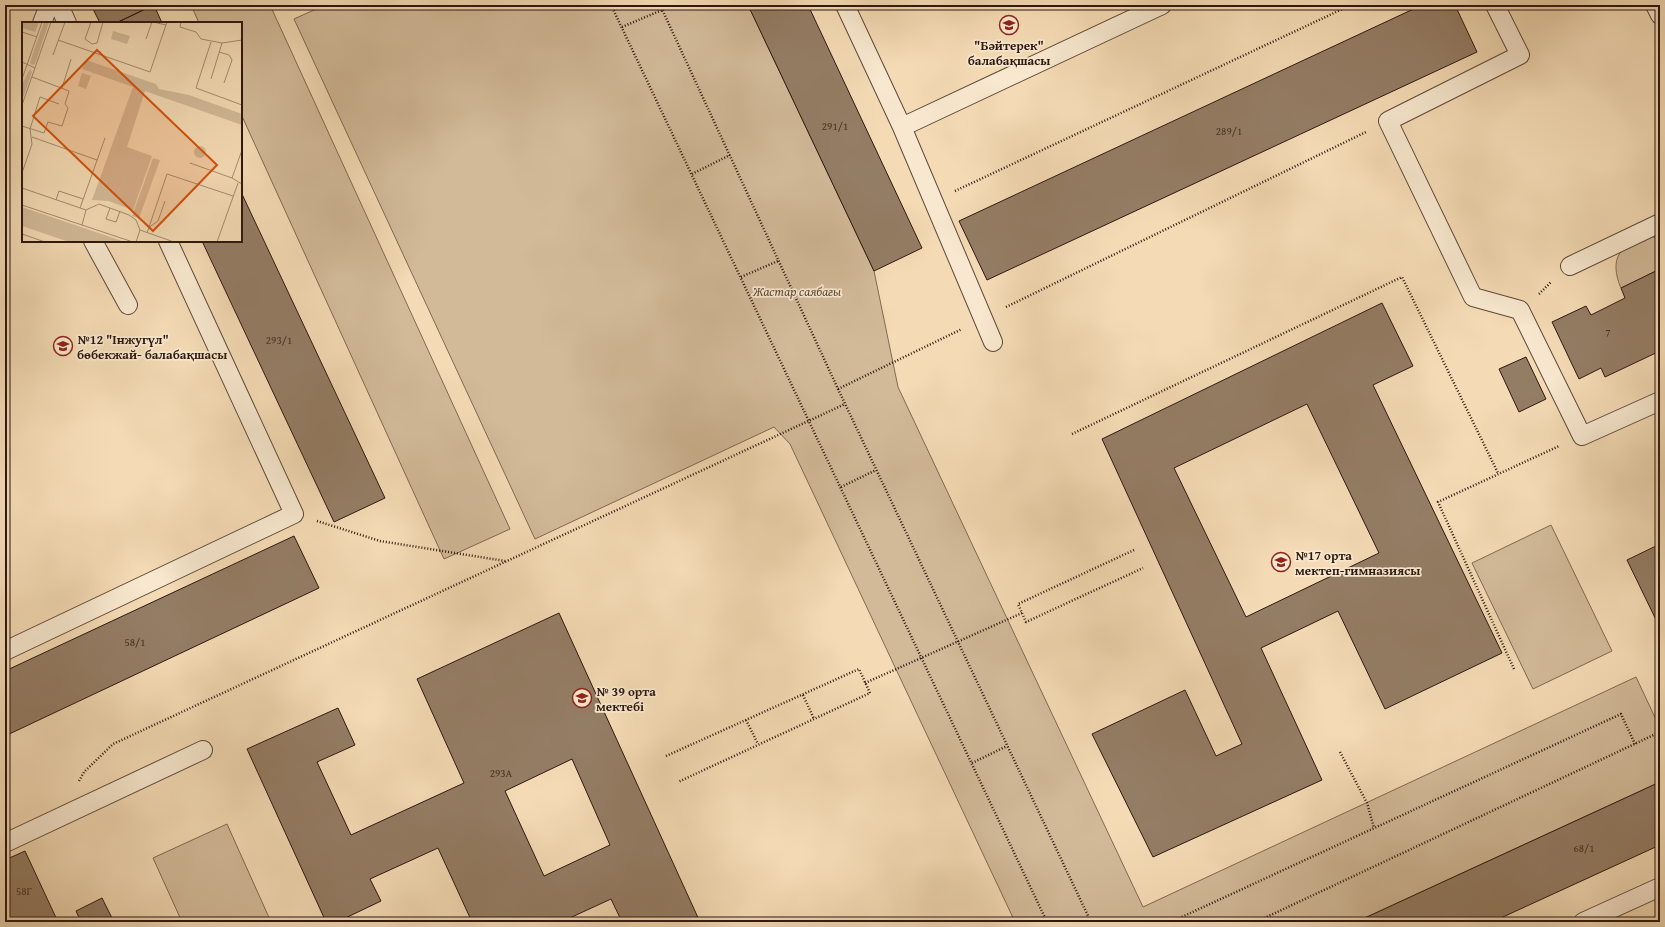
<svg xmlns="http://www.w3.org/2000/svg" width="1665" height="927" viewBox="0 0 1665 927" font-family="'Gentium Book Plus',serif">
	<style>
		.green { fill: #d2ba99; stroke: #806854 }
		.building { fill: #947d65; stroke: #2d170e; fill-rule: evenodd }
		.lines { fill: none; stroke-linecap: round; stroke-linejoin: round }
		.service-casing { stroke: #5f4838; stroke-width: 20 }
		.path { stroke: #2d170e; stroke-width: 2.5; stroke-dasharray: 1 2; stroke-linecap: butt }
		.service { stroke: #f8e8cf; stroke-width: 18 }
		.labels { text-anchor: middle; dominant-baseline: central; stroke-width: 3.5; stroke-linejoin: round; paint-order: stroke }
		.number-label { font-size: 11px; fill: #473024 }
		.poi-label { font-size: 13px; font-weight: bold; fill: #2d170e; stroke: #f8e8cf; text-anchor: start }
		.park-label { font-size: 13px; font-style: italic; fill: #5f4838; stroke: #f8e8cf }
		.inset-road { fill: none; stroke: #a48d72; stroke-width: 1 }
		.view { fill: #d5520c; fill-opacity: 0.15; stroke: #d5520c; stroke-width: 2 }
		.inset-edge { fill: none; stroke: #2d170e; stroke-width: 2 }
	</style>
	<rect width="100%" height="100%" fill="#f4dbb5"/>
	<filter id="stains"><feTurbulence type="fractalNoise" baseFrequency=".005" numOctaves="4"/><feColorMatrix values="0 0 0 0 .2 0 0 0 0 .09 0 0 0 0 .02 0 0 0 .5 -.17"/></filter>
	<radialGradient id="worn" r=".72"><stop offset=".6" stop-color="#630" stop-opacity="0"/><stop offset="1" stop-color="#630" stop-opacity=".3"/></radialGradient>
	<path class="green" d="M 191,5 L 270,5 L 510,529 L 444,559 L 241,114 L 241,23 L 199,23 Z
		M 325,5 L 748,5 L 874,271 L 898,387 L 1143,907 L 1636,677 L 1660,728 L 1660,782 L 1356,922 L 1015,922 L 790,444 L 774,427 L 535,539 L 294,19 Z
		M 1651,236 L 1660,240 L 1660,269 L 1621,288 C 1616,277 1612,259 1623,250 C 1629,245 1644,240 1651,236 Z
		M 1551,525 L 1612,651 L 1533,689 L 1472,563 Z
		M 227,824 L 271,922 L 182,922 L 153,858 Z"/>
	<path class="building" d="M 91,5 L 154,5 L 116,23 L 100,23 Z
		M 154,5 L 162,23 L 116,23 Z
		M 748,5 L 808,5 L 922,248 L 874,271 Z
		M 1422,5 L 1455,5 L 1477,52 L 987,280 L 959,221 Z
		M 241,192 L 385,498 L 334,522 L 202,241 L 241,241 Z
		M 1660,269 L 1660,341 L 1657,343 L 1660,351 L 1605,377 L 1601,368 L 1579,379 L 1552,322 L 1586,306 L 1591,315 L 1625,298 L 1621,288 Z
		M 1382,303 L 1413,366 L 1373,385 L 1502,653 L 1385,709 L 1338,611 L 1261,648 L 1322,780 L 1153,857 L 1092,734 L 1185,690 L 1216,756 L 1242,744 L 1102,439 ZM 1307,404 L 1379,553 L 1246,617 L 1174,468 Z
		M 1526,357 L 1546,399 L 1519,412 L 1499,369 Z
		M 294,536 L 319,588 L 5,736 L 5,671 Z
		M 1660,544 L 1660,628 L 1627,560 Z
		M 559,613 L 700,922 L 622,922 L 611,899 L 561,922 L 472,922 L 438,848 L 370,879 L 381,901 L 337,922 L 326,922 L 247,749 L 338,708 L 355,745 L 317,762 L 351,835 L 464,783 L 417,679 ZM 572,759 L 610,845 L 544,876 L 505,791 Z
		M 1660,782 L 1660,845 L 1492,922 L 1356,922 Z
		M 25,851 L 58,922 L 5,922 L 5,860 Z
		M 102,898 L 114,922 L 81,922 L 76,911 Z"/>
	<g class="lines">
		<defs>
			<path id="service" d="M 59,5 L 67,23
				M 845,5 L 902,127 L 993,342
				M 1495,5 L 1520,55 L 1388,121 L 1473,297 L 1520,310 L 1582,436 L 1660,401
				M 1655,5 L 1660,15
				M 42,23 L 49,5
				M 902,127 L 1162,5
				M 93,241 L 128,305
				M 1570,266 L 1660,223
				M 5,651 L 294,514 L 168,241
				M 5,843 L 203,750
				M 1583,922 L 1660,887"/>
		</defs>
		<use href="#service" class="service-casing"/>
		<path class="path" d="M 611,5 L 1047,922
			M 660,5 L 838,389 L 1091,922
			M 622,27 L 662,10
			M 692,174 L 730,155
			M 955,191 L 1351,5
			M 741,277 L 778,261
			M 1539,294 L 1551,282
			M 1006,307 L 1366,132
			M 838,389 L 962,329
			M 1072,434 L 1402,277 L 1498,473
			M 841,487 L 876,470
			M 317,521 L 380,541 L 505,561
			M 1134,550 L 1018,604 L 1026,622 L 1143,568
			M 1514,669 L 1438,502 L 1559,446
			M 865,683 L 1022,613
			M 803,695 L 814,719
			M 746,720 L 758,744
			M 1340,752 L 1367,803 L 1374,828
			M 666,756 L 859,669 L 870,693 L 678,782
			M 972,763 L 1007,746
			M 79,781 L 84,772 L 113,744 L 845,404
			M 1171,922 L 1621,714 L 1635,744
			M 1256,922 L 1660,732"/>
		<use href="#service" class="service"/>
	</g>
	<defs>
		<symbol id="school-ring" viewBox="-11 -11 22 22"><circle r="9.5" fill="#f8e8cf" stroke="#8f2418" stroke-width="1.5"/><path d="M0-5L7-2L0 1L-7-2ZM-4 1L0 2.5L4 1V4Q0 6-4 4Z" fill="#8f2418"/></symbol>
	</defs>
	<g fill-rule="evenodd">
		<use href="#school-ring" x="998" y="14" width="22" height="22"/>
		<use href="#school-ring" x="52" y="335" width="22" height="22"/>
		<use href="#school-ring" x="1270" y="551" width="22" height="22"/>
		<use href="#school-ring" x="571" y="687" width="22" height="22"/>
	</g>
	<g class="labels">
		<g class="number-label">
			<text x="835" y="126">291/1</text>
			<text x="1229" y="131">289/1</text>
			<text x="1608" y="332">7</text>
			<text x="279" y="340">293/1</text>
			<text x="135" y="642">58/1</text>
			<text x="501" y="773">293А</text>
			<text x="1584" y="848">68/1</text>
			<text x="24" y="891">58Г</text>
		</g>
		<g class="poi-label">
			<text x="1009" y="45" text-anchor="middle">"Бәйтерек"<tspan x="1009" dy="15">балабақшасы</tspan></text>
			<text x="77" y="339">№12 "Інжугүл"<tspan x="77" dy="15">бөбекжай- балабақшасы</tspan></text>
			<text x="1295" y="555">№17 орта<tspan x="1295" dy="15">мектеп-гимназиясы</tspan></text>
			<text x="596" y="691">№ 39 орта<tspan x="596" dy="15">мектебі</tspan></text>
		</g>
		<g class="park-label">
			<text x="797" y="291">Жастар саябағы</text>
		</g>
	</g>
	<g transform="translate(22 22)">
		<rect width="220" height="220" fill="#f4dbb5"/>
		<path d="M 0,0 L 17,0 L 13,10 L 0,6 ZM 22,0 L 27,0 L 13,42 L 10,43 L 8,40 ZM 91,9 L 108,14 L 105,22 L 89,17 ZM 64,38 L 134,62 L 137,67 L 167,73 L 220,92 L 220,103 L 123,69 L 105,125 L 130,134 L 111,188 L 86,179 L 70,178 L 111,65 L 60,47 ZM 8,47 L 10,50 L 0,79 L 0,62 ZM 60,51 L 69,54 L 64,67 L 56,64 ZM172 130a6 6 0 1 1 12 0a6 6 0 1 1-12 0ZM 131,136 L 138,138 L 117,196 L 110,194 ZM 0,185 L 103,220 L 47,220 L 0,204 Z" fill="#d2ba99"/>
		<path class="inset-road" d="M 69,0 L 63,17 L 70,22 L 75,21 L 81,0M 131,0 L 144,3M 159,0 L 158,5 L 174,10 L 179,17 L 200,21 L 220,18M 0,10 L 15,15M 124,17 L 130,0M 36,18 L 128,50 L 145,0M 189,20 L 174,66 L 220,83M 197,30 L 207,33 L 210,38 L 202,61M 31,33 L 43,0M 0,40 L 13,46M 0,57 L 20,0M 189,57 L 200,21M 40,66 L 49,37M 0,83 L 29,0M 0,104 L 22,111 L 26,100 L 40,104 L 46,86 L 43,82 L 47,69 L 10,55M 10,115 L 75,138M 220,128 L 210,156 L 220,162M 168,141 L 210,156M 0,151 L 10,122 L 8,107 L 18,75 L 37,82M 0,166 L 64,188 L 77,182 L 107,193 L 114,198 L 118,208 L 114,220M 34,178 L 37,169 L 61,177M 0,183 L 111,220M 58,186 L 83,116M 88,186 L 84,197 L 94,200 L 98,189M 60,203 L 64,188M 126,206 L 136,199 L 143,179M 118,208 L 152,220M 125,211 L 145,152 L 211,174M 0,212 L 23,220M 195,220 L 216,161"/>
		<path class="view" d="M 75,28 L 195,143 L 131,209 L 11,94 Z"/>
		<rect width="220" height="220" class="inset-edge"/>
	</g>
	<rect width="1665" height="927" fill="none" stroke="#f4dbb5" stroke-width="20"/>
	<rect x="6" y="6" width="1653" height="915" fill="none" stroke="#2d170e" stroke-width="2"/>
	<rect x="10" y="10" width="1645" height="907" fill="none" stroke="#2d170e"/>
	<rect width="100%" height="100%" filter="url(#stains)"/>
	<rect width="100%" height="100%" fill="url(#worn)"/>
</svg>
